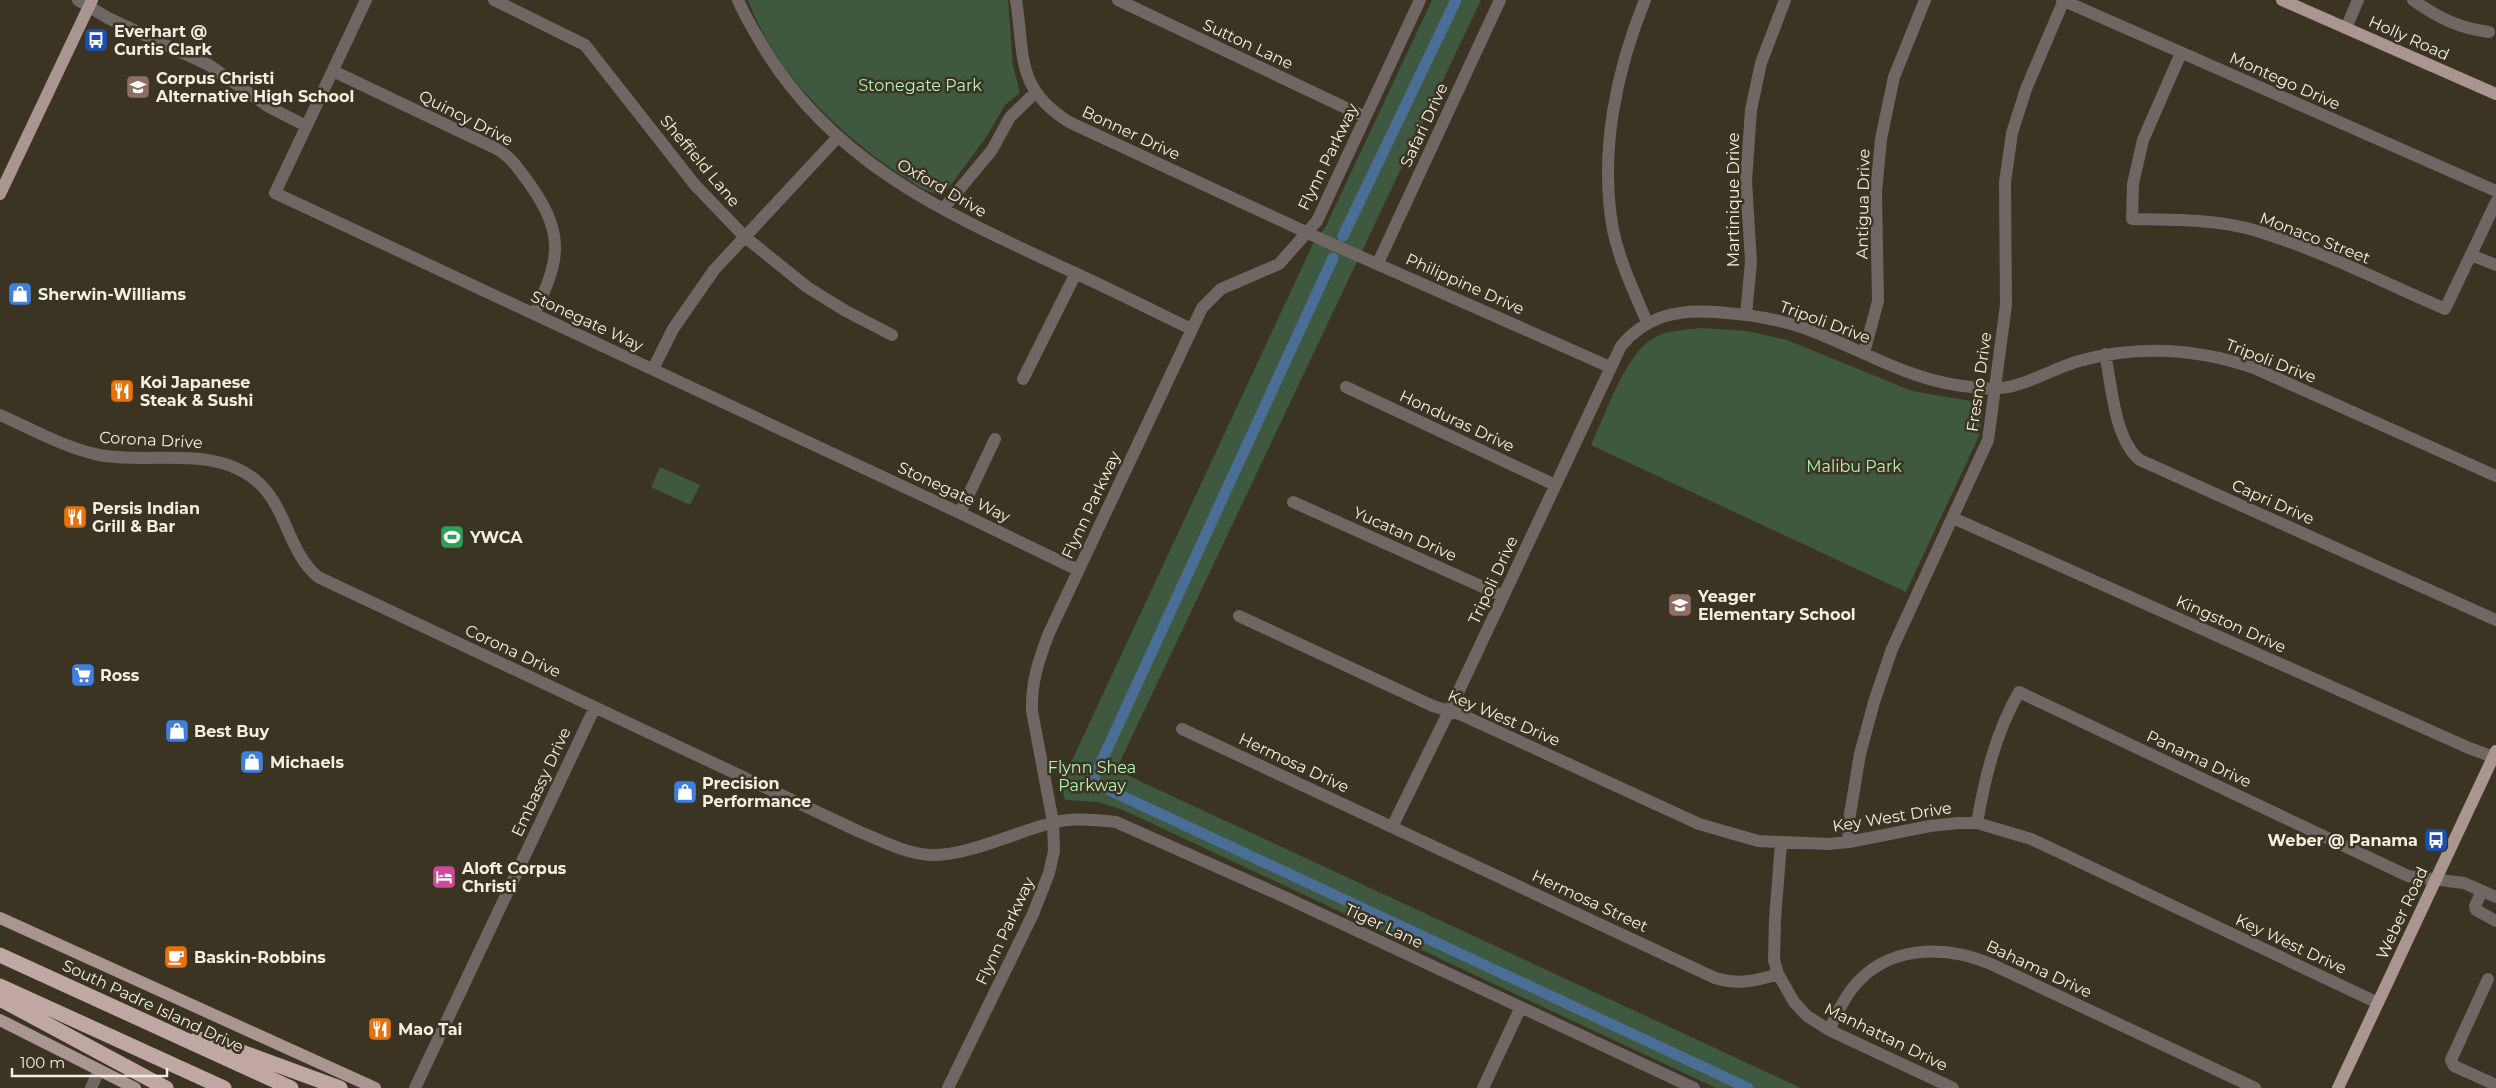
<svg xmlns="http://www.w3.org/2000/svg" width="2496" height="1088" viewBox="0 0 2496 1088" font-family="Montserrat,sans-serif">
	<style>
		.green { fill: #3f5840 }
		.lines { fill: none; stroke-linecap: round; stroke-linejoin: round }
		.canal { stroke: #4a6e95; stroke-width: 11 }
		.minor { stroke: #706664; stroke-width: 12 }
		.major { stroke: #aa9591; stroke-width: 12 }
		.highway { stroke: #c1a7a3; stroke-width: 15 }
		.labels { text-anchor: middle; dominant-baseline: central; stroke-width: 5; stroke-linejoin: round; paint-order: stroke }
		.poi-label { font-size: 16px; font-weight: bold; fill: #f2eee3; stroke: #3c3422; text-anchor: start }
		.street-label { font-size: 16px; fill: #f2eee3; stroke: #3c3422 }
		.park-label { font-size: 16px; fill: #b2f3b7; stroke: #3c3422 }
	</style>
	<rect width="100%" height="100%" fill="#3c3422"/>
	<path class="green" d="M 748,0 L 1008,0 L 1013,66 L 1020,93 L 1005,105 L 987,136 L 950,186 C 945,191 941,195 934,193 C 924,191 915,184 907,179 C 860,149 815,109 782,64 C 769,44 756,22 748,0 Z
		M 1432,0 L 1481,0 L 1116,770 L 1801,1088 L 1716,1088 L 1121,809 L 1098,802 L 1065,800 L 1061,784 L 1312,246 L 1326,226 Z
		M 1701,328 L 1748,331 L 1787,340 L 1912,391 L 1983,403 L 1979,436 L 1906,592 L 1591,445 C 1605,415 1625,356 1652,339 C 1666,330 1685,330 1701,328 Z
		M 660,467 L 700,485 L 690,505 L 651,487 Z"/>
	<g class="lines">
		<path class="canal" d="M 1343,236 L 1456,0
			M 1333,258 L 1092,782 L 1748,1088"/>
		<path class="minor" d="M 78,0 L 108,18 L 209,65 L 269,107 L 306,126
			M 366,0 L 275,193 L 960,513 L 1078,570
			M 494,0 L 585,45 L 695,185 L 745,237 L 807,287 L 844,310 L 892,335
			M 738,0 C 744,15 753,29 761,43 C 833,166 952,216 1075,273 C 1114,291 1152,310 1191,329
			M 1016,0 C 1025,56 1015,88 1069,122 L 1325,241 L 1610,367
			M 1118,0 L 1365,117
			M 1645,0 C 1616,71 1599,153 1613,230 C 1620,262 1634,292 1647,322
			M 2062,0 L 2496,191
			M 2413,0 C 2439,18 2458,28 2489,32
			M 2346,28 L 2358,0
			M 2181,53 L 2143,140 L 2133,184 L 2132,219 C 2173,220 2218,219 2257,231 C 2322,251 2383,282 2445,309 L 2496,202
			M 333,71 L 495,148 C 512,157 520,171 531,186 C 566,236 559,262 534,314
			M 943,209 L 992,150 L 1010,117 L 1036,92
			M 2471,255 L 2496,265
			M 1378,263 L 1500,0
			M 1746,315 L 1751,262 L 1746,181 L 1751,110 L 1761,63 L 1785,0
			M 1864,353 L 1878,301 L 1876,192 L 1881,139 L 1894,77 L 1925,0
			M 2105,354 C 2112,386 2114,439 2140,460 L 2496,620
			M 653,369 L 673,329 L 714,270 L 837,138
			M 1023,379 L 1076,273
			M 1346,387 L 1555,485
			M 0,415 C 32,429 65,448 99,455 C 152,465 217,443 260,484 C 287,510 289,553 318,577 L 860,832 C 882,841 905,853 929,855 C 964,857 1017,832 1051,823 C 1073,817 1094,820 1116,822 L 1289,899 L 1694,1088
			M 1293,502 L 1503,596
			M 960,513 L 995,439
			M 1953,518 L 2469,748 L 2496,758
			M 1239,616 L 1433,706 L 1462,715 L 1699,824 L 1758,841 L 1828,844 L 1849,842 L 1930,826 L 1958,823 L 1977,823 L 2031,839 L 2378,1003
			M 1182,729 L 1715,978 C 1738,985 1756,981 1778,974
			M 1977,823 C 1985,777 1996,732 2019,692 L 2408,876 L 2464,883 L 2496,897
			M 1392,827 L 1454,701 L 1621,346 C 1646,316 1678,309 1715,312 C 1746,314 1775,318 1804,328 C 1855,346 1902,377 1956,385 C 1975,388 1997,391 2016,385 C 2038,379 2058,367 2079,361 C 2138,345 2196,348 2254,368 L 2496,476
			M 1849,842 L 1848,826 L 1860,754 L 1874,702 L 1892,649 L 1988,440 L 2006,305 L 2005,182 L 2012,133 L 2026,89 L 2064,0
			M 1781,843 L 1775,919 L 1774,960 L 1778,974 L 1794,1002 L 1807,1016 L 1829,1030 L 1953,1088
			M 2482,891 L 2475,906 L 2476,910 L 2496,921
			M 2488,979 L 2451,1060 L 2454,1066 L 2496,1085
			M 1829,1030 C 1836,1016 1842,1002 1851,990 C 1885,945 1943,944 1991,964 L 2255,1088
			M 91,1088 L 98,1072
			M 415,1088 L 595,707
			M 948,1088 L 1033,914 L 1049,873 L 1054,851 L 1053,822 L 1032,711 C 1031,682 1039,659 1049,633 L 1202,308 L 1221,289 L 1279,264 L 1317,221 L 1420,0
			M 1483,1088 L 1520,1009"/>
		<path class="major" d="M 2282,0 L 2496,94
			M 0,194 L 92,0
			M 0,918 L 375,1088
			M 0,1020 L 135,1088
			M 2338,1088 L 2496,751"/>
		<path class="highway" d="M 0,955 L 291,1088
			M 0,986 L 224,1088
			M 0,999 L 166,1088
			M 197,1039 L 212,1041 L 340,1088"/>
	</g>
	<defs>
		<symbol id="bus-square" viewBox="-11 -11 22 22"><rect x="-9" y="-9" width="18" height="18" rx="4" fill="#1a4fb4" stroke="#3c3422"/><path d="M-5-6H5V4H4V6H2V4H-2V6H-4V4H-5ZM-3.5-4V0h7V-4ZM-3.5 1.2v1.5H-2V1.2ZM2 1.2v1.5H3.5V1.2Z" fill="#fff"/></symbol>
		<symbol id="school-square" viewBox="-11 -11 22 22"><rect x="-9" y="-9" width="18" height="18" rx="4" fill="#8d6e63" stroke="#3c3422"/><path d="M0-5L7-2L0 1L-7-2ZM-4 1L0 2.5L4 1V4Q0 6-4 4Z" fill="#fff"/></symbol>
		<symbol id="shop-square" viewBox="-11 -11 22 22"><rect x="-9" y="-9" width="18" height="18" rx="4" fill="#3f7fe0" stroke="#3c3422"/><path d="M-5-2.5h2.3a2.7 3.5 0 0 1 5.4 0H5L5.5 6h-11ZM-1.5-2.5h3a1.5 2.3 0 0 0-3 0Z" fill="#fff"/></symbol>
		<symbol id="restaurant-square" viewBox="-11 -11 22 22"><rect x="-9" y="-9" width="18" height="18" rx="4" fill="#e8710a" stroke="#3c3422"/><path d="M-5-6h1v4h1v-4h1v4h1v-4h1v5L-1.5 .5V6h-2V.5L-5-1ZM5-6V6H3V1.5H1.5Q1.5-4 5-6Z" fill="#fff"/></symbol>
		<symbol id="stadium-square" viewBox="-11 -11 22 22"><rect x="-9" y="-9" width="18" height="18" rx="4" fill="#2e9e5b" stroke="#3c3422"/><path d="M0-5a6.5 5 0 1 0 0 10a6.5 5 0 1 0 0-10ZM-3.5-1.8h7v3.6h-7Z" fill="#fff"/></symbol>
		<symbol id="supermarket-square" viewBox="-11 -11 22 22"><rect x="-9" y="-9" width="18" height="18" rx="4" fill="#3f7fe0" stroke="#3c3422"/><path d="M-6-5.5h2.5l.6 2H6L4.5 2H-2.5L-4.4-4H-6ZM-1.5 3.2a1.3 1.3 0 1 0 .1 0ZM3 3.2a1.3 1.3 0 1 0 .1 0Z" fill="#fff"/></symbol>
		<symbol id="hotel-square" viewBox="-11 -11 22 22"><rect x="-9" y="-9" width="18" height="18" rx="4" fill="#d1479c" stroke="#3c3422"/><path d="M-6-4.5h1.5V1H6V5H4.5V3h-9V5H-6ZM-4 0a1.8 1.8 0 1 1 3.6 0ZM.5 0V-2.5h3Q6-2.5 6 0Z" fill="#fff"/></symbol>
		<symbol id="cafe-square" viewBox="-11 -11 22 22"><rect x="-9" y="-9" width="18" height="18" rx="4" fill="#e8710a" stroke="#3c3422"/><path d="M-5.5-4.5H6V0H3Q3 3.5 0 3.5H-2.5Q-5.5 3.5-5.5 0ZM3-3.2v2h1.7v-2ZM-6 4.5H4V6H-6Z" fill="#fff"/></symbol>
	</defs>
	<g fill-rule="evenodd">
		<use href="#bus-square" x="82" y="26" width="28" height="28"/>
		<use href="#school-square" x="124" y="73" width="28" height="28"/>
		<use href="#shop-square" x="6" y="280" width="28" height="28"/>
		<use href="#restaurant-square" x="108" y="377" width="28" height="28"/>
		<use href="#restaurant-square" x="61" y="503" width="28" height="28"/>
		<use href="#stadium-square" x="438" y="523" width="28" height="28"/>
		<use href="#school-square" x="1666" y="591" width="28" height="28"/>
		<use href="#supermarket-square" x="69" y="661" width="28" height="28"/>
		<use href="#shop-square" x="163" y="717" width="28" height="28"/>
		<use href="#shop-square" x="238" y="748" width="28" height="28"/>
		<use href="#shop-square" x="671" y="778" width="28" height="28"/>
		<use href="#bus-square" x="2422" y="826" width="28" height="28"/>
		<use href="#hotel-square" x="430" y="863" width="28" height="28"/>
		<use href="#cafe-square" x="162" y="943" width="28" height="28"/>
		<use href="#restaurant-square" x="366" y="1015" width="28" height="28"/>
	</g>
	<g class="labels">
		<g class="poi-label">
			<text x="114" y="31">Everhart @<tspan x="114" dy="18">Curtis Clark</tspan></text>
			<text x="156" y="78">Corpus Christi<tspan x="156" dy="18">Alternative High School</tspan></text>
			<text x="38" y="294">Sherwin-Williams</text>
			<text x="140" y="382">Koi Japanese<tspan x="140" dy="18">Steak &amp; Sushi</tspan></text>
			<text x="92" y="508">Persis Indian<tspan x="92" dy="18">Grill &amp; Bar</tspan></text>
			<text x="470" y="537">YWCA</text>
			<text x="1698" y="596">Yeager<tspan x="1698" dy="18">Elementary School</tspan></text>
			<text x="100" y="675">Ross</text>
			<text x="194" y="731">Best Buy</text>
			<text x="270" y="762">Michaels</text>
			<text x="702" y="783">Precision<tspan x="702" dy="18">Performance</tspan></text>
			<text x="2418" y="840" text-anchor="end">Weber @ Panama</text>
			<text x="462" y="868">Aloft Corpus<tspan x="462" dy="18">Christi</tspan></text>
			<text x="194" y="957">Baskin-Robbins</text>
			<text x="398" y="1029">Mao Tai</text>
		</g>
		<g class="street-label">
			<text transform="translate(2409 38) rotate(24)">Holly Road</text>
			<text transform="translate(1248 44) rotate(25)">Sutton Lane</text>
			<text transform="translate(2285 81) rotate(24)">Montego Drive</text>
			<text transform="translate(466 118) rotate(27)">Quincy Drive</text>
			<text transform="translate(1424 125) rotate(-65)">Safari Drive</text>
			<text transform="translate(1131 133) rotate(25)">Bonner Drive</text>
			<text transform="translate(1328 157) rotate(-64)">Flynn Parkway</text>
			<text transform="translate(700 161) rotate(50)">Sheffield Lane</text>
			<text transform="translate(942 188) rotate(30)">Oxford Drive</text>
			<text transform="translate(1733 200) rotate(-90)">Martinique Drive</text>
			<text transform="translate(1863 204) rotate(-89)">Antigua Drive</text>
			<text transform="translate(2315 238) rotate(21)">Monaco Street</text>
			<text transform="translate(1465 284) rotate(24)">Philippine Drive</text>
			<text transform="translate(587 321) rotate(25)">Stonegate Way</text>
			<text transform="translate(1825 322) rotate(20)">Tripoli Drive</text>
			<text transform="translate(2271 361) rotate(21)">Tripoli Drive</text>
			<text transform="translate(1979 382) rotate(-82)">Fresno Drive</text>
			<text transform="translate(1457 421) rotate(25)">Honduras Drive</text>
			<text transform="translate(151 440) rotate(3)">Corona Drive</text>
			<text transform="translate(954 492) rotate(25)">Stonegate Way</text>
			<text transform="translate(2273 502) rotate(24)">Capri Drive</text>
			<text transform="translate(1091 505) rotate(-65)">Flynn Parkway</text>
			<text transform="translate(1405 534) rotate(24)">Yucatan Drive</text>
			<text transform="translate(1493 580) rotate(-65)">Tripoli Drive</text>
			<text transform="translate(2231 624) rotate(24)">Kingston Drive</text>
			<text transform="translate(513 651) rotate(25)">Corona Drive</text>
			<text transform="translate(1504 718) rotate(23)">Key West Drive</text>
			<text transform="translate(2199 759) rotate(25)">Panama Drive</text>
			<text transform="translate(1294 763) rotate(25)">Hermosa Drive</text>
			<text transform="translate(541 782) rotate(-65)">Embassy Drive</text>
			<text transform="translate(1892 817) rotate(-9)">Key West Drive</text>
			<text transform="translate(1590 901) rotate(25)">Hermosa Street</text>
			<text transform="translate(2402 913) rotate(-65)">Weber Road</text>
			<text transform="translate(1384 926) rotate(25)">Tiger Lane</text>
			<text transform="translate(1005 931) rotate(-65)">Flynn Parkway</text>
			<text transform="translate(2291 944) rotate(25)">Key West Drive</text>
			<text transform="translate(2039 969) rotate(25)">Bahama Drive</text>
			<text transform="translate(153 1006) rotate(25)">South Padre Island Drive</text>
			<text transform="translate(1886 1037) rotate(26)">Manhattan Drive</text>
		</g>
		<g class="park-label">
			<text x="920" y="85">Stonegate Park</text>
			<text x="1854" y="466">Malibu Park</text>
			<text x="1092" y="767">Flynn Shea<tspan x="1092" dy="18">Parkway</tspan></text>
		</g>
	</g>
	<path d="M12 1068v8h155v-8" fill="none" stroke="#f2eee3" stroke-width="2.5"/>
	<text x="20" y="1068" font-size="15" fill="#f2eee3" stroke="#3c3422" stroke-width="4" paint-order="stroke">100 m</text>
</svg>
